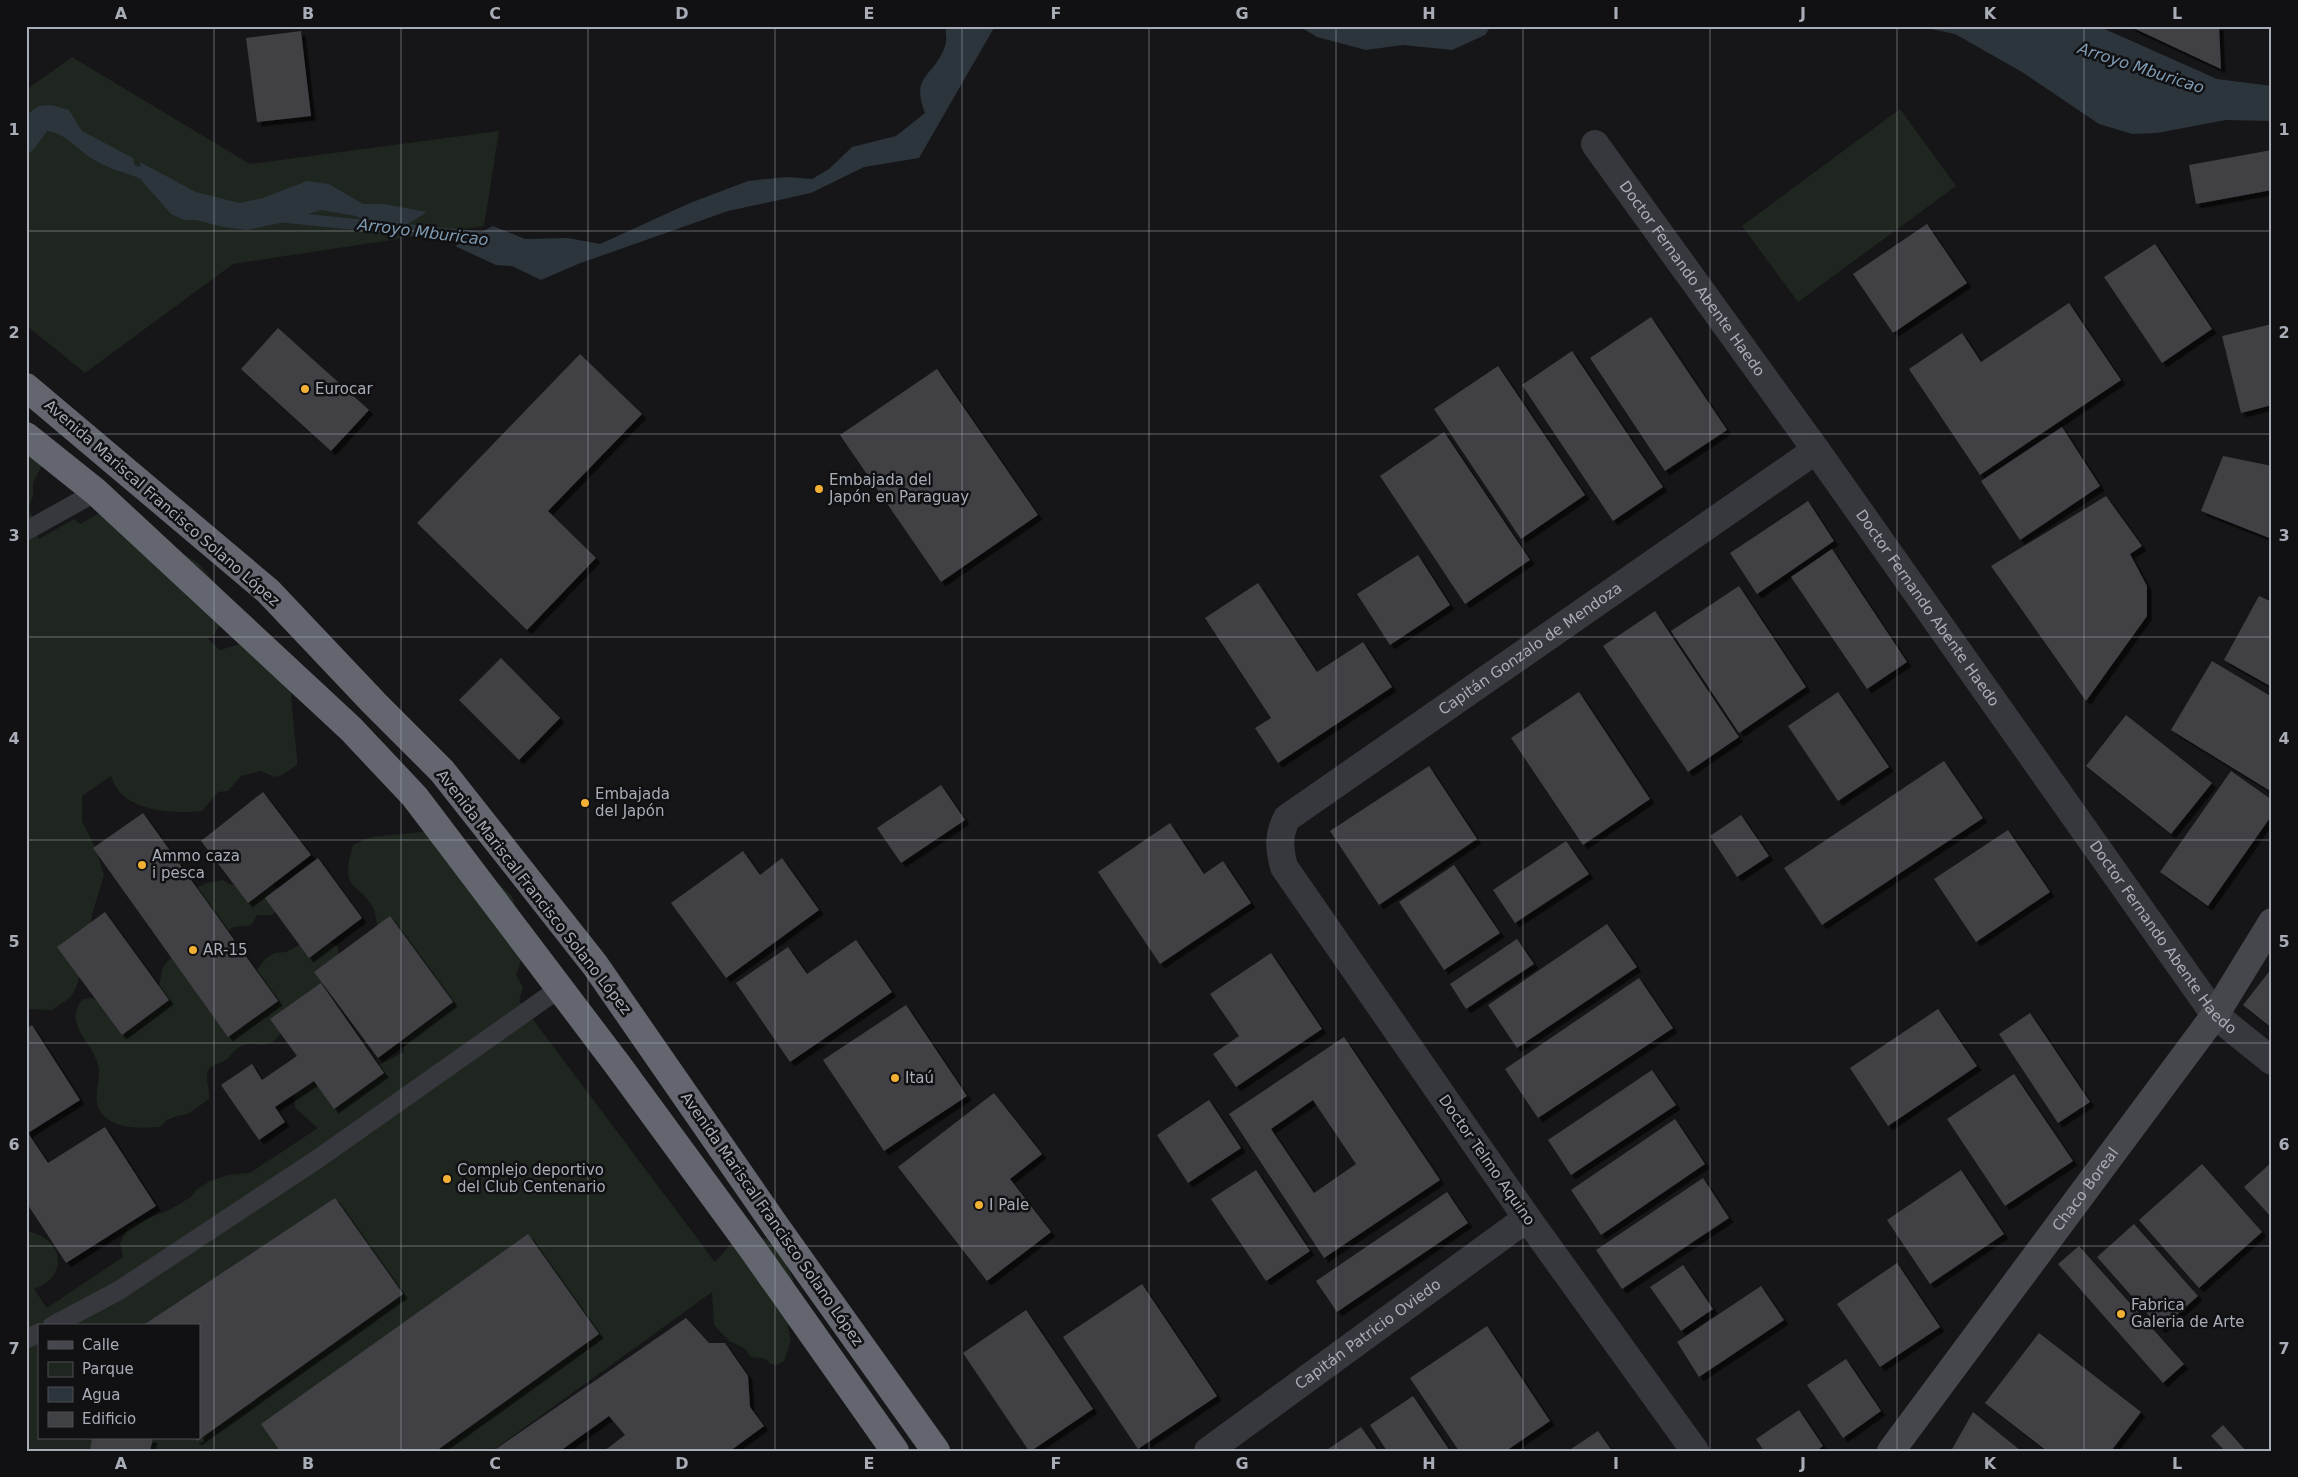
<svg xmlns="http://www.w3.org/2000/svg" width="2298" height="1477" viewBox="0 0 2298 1477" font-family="'DejaVu Sans',sans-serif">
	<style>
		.green { fill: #1e261f; fill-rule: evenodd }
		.water { fill: #2c353c }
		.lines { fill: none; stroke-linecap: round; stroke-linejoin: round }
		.stream { stroke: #2c353c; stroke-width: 11 }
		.building { fill: #404145; fill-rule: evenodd; filter: url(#shadow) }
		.lane { stroke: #37383d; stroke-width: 19 }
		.street { stroke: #37383d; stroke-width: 28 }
		.secondary { stroke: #45474d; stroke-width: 28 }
		.highway { stroke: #63666e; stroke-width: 28 }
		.grid { fill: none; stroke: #a8adb8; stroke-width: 1; stroke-opacity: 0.55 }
		.poi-dot { fill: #f2b134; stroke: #111113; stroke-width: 2 }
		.labels { text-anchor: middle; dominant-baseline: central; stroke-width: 5; stroke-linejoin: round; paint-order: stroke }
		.street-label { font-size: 15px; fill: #a8adb8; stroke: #111113 }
		.poi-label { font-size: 15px; fill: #a8adb8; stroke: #111113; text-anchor: start }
		.water-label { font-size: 16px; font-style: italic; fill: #7f9bb3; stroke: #111113 }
		.neatline { fill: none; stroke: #a8adb8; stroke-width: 2 }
		.grid-label { font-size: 16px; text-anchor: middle; font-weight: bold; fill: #a8adb8 }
	</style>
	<defs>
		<filter id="shadow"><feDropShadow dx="4.5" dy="4.5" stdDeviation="0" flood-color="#0009"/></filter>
	</defs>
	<rect width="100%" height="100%" fill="#161618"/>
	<path class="green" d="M 72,57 L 250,164 L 499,131 L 484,226 L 233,264 L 85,373 L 26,325 L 26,90 Z
		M 1900,109 L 1956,186 L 1798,302 L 1742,226 Z
		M 26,428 L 45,459 L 33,483 L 33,496 L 29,507 L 39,539 L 74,519 L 80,524 L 110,507 L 198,563 L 221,589 L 227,613 L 214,635 L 208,639 L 220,650 L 253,640 L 295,678 L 291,697 L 297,758 L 297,765 L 282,775 L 274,777 L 261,771 L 241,776 L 228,791 L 218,792 L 202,811 C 172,814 121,812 111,776 L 82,796 L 82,821 L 95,847 L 104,875 L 91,918 L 93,932 L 76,988 L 70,998 L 52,1010 L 26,1009 Z
		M 443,830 L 483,876 L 498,883 L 512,896 L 518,915 L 522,958 L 516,975 L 523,987 L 519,1001 L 715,1262 L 733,1242 L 753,1236 L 766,1239 L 779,1251 L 793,1279 L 788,1327 L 791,1340 L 784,1361 L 778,1365 L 771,1364 L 765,1359 L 751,1357 L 744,1348 L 729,1341 L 714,1325 L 712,1292 L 492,1451 L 26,1451 L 26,1231 C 63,1237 71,1276 34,1289 L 47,1308 L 123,1257 L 120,1243 L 129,1226 L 169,1210 L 191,1197 L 196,1190 L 210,1181 L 228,1175 L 250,1173 L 318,1128 L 295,1108 L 294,1089 L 299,1077 L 369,1070 L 404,1052 L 404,1044 L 392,1018 L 375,912 C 360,879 338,895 353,845 L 371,837 ZM 39,1326 L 199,1326 L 199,1438 L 39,1438 Z
		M 223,880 C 239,894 263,876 276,888 C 280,891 281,901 282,906 L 272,915 L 257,915 L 251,925 L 233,927 L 223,938 L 194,889 L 207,883 Z
		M 325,939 L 338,947 L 339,961 L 320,988 L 275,1040 C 263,1048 262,1043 249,1044 C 238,1045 234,1052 227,1059 C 220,1065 212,1062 208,1071 C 205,1079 210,1090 209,1099 L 188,1114 L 177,1116 L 167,1120 L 160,1127 C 141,1128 119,1130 104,1116 C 91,1103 99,1087 99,1072 C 98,1043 60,1027 83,999 L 92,998 L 101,1003 L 157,990 C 166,971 155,969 177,954 L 256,971 L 266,958 L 275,953 L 286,952 L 303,943 Z"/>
	<path class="water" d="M 947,26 L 995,26 L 919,158 L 864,167 L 811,193 L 728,211 L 578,264 L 541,280 L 512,266 L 496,265 L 455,246 L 493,226 L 525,239 L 568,238 L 600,244 L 690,203 L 748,181 L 787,177 L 812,179 L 829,169 L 852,147 L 896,136 L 925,113 C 910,74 934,78 945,46 C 948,39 944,33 947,26 Z
		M 1299,26 L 1491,26 L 1485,35 L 1452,50 L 1403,45 L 1366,50 L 1317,37 Z
		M 1917,26 L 2098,26 L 2217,79 L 2272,86 L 2272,121 L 2226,120 L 2157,133 L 2132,134 L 2099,124 L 2022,72 L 1955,34 Z
		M 51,105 L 69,110 L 82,131 L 133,158 L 136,176 C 120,172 105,167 91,158 C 77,149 65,133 47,131 L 34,149 L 26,156 L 26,115 L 39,106 Z
		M 140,162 L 196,192 L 239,203 L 263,198 L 307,181 L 329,184 L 363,204 L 384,204 L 427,212 L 390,235 L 356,216 L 321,210 L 280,223 L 247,230 L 223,227 L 196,220 L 184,220 L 171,214 L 142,181 Z"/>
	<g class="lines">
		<path class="stream" d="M 121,165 L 155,179
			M 282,217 L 489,238"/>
	</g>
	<path class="building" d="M 2129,26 L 2219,26 L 2221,69 Z
		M 301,31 L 311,116 L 257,122 L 246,38 Z
		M 2272,150 L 2272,190 L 2196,204 L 2189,165 Z
		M 1927,224 L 1967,283 L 1893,333 L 1853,274 Z
		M 2155,244 L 2212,329 L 2162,363 L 2104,277 Z
		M 2069,303 L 2121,380 L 1980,475 L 1909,369 L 1962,333 L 1981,362 Z
		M 1651,317 L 1727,430 L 1665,471 L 1590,358 Z
		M 2272,324 L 2272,405 L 2241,413 L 2222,336 Z
		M 278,328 L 369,410 L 331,451 L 241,369 Z
		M 1572,351 L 1663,487 L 1613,521 L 1522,385 Z
		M 580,354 L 642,414 L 548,511 L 596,558 L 527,630 L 417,523 Z
		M 1498,366 L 1585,495 L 1521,539 L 1434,409 Z
		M 937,369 L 1038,515 L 941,582 L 840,435 Z
		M 2062,427 L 2100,486 L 2020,540 L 1981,481 Z
		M 1444,432 L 1530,560 L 1465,604 L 1380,476 Z
		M 2223,456 L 2272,466 L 2272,539 L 2201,511 Z
		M 2106,496 L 2142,546 L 2130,554 L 2147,586 L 2147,616 L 2086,701 L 1991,566 Z
		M 1808,501 L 1834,541 L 1757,594 L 1730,553 Z
		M 1832,549 L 1907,662 L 1867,689 L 1791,577 Z
		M 1418,555 L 1450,605 L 1390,645 L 1357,594 Z
		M 1258,583 L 1317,672 L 1363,642 L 1392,687 L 1278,763 L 1255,728 L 1271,718 L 1205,618 Z
		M 1739,586 L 1806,687 L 1739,733 L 1671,631 Z
		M 2259,596 L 2272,602 L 2272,687 L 2224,660 Z
		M 1655,611 L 1739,737 L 1688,772 L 1603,646 Z
		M 501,658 L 560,718 L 519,760 L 459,700 Z
		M 2212,661 L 2272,697 L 2272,792 L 2171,730 Z
		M 1579,692 L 1650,799 L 1583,845 L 1511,738 Z
		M 1838,692 L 1889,767 L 1838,801 L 1788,726 Z
		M 2126,715 L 2212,783 L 2171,834 L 2086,766 Z
		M 1944,761 L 1983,818 L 1822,925 L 1784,868 Z
		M 1429,766 L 1477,839 L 1379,905 L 1330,831 Z
		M 2231,771 L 2272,800 L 2272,815 L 2208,906 L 2160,872 Z
		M 941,785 L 965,820 L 901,863 L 877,828 Z
		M 263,792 L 311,855 L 248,903 L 201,841 Z
		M 143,813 L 278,1001 L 228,1037 L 93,848 Z
		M 1741,815 L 1769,856 L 1737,877 L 1710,836 Z
		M 1170,823 L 1204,874 L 1223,861 L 1251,903 L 1160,964 L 1098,872 Z
		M 2008,830 L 2050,892 L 1976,942 L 1934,879 Z
		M 1566,841 L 1589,874 L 1515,923 L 1493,890 Z
		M 743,851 L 760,875 L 782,858 L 819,910 L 726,978 L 671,903 Z
		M 318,858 L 362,918 L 309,958 L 265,898 Z
		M 1454,865 L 1500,933 L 1444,970 L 1399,902 Z
		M 105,912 L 169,1000 L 122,1035 L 57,947 Z
		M 390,916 L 453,1002 L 378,1058 L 314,972 Z
		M 1607,924 L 1637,967 L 1517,1048 L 1488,1005 Z
		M 1517,939 L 1534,964 L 1466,1009 L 1450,984 Z
		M 856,940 L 892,992 L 790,1062 L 736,983 L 788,947 L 807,974 Z
		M 1271,953 L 1322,1029 L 1236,1087 L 1213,1054 L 1239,1036 L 1210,994 Z
		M 2272,968 L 2272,1028 L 2243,1005 Z
		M 1639,978 L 1673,1028 L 1538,1118 L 1505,1069 Z
		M 321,983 L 384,1073 L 334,1109 L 314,1081 L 275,1107 L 285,1122 L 259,1140 L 221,1085 L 252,1064 L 262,1080 L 297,1056 L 270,1019 Z
		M 906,1005 L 967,1096 L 884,1151 L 823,1060 Z
		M 1938,1009 L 1977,1066 L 1888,1126 L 1850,1068 Z
		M 2030,1013 L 2090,1102 L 2058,1123 L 1999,1034 Z
		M 32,1025 L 80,1100 L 28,1133 L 48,1163 L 105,1127 L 156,1206 L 66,1263 L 26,1202 L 26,1029 Z
		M 1344,1037 L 1440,1180 L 1324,1258 L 1229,1114 ZM 1313,1100 L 1356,1164 L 1314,1193 L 1271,1129 Z
		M 1652,1070 L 1676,1105 L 1571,1175 L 1548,1140 Z
		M 2014,1074 L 2073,1161 L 2005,1206 L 1947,1119 Z
		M 994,1093 L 1042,1154 L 1010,1179 L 1051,1232 L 987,1281 L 898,1167 Z
		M 1209,1100 L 1241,1148 L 1188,1183 L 1157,1135 Z
		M 1675,1119 L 1705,1164 L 1601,1235 L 1571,1190 Z
		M 2272,1162 L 2272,1218 L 2244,1187 Z
		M 2202,1164 L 2262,1232 L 2199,1288 L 2139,1220 Z
		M 1256,1170 L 1310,1251 L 1266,1281 L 1211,1199 Z
		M 1961,1170 L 2004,1234 L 1930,1284 L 1887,1220 Z
		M 1703,1178 L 1729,1218 L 1622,1289 L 1596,1250 Z
		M 1447,1192 L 1468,1223 L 1337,1312 L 1316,1281 Z
		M 335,1198 L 403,1294 L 197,1441 L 195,1438 L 199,1438 L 199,1326 L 142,1326 Z
		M 2134,1224 L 2198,1296 L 2161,1329 L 2097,1257 Z
		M 528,1234 L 599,1334 L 436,1451 L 280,1451 L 261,1424 Z
		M 2079,1246 L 2184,1364 L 2163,1383 L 2058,1264 Z
		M 1897,1263 L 1940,1327 L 1880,1367 L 1837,1304 Z
		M 1683,1265 L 1713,1309 L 1681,1331 L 1650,1287 Z
		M 1142,1284 L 1217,1396 L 1138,1449 L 1063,1337 Z
		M 1761,1286 L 1784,1320 L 1699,1377 L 1677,1342 Z
		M 1026,1310 L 1093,1409 L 1031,1451 L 1029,1451 L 963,1353 Z
		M 686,1318 L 709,1343 L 725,1343 L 748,1376 L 750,1407 L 764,1426 L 730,1451 L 604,1451 L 625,1435 L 609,1416 L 560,1451 L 493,1451 Z
		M 1487,1326 L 1550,1421 L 1506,1451 L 1459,1451 L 1410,1378 Z
		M 2039,1333 L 2141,1412 L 2111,1451 L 2047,1451 L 1985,1403 Z
		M 1846,1359 L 1881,1411 L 1843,1438 L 1807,1385 Z
		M 1413,1396 L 1450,1451 L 1387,1451 L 1370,1425 Z
		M 1799,1410 L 1823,1446 L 1816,1451 L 1764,1451 L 1756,1439 Z
		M 1973,1412 L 2021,1451 L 1951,1451 Z
		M 2223,1425 L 2246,1451 L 2225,1451 L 2211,1436 Z
		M 1361,1427 L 1378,1451 L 1325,1451 Z
		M 1598,1431 L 1612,1451 L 1568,1451 Z
		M 92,1438 L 153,1438 L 150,1451 L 90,1451 Z"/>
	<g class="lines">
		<path class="lane" d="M 26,531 L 96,492
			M 52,1326 L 118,1291 L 319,1158 L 560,988
			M 26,1339 L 39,1333"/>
		<g class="street">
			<path id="s1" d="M 1595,144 L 1816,450 L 2215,1015 L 2272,1061"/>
			<path id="s2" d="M 1208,1451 L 1527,1218"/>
			<path id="s3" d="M 1695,1451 L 1527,1218 L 1284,867 C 1279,848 1278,835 1287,818 L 1816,450"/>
		</g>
		<path class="secondary" id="s4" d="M 1891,1451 L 2215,1015 L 2272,922"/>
		<path class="highway" d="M 26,387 L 268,591 L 375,704 L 442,771 L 595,965 L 777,1228 L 936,1451
			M 26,436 L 96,492 L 351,729 L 415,797 L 617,1064 L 751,1247 L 895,1451"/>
	</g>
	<path class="grid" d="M 214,26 L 214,1451M 401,26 L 401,1451M 588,26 L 588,1451M 775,26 L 775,1451M 962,26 L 962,1451M 1149,26 L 1149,1451M 1336,26 L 1336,1451M 1523,26 L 1523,1451M 1710,26 L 1710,1451M 1897,26 L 1897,1451M 2084,26 L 2084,1451M 26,231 L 2272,231M 26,434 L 2272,434M 26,637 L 2272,637M 26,840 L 2272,840M 26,1043 L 2272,1043M 26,1246 L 2272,1246"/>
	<g class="poi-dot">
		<circle cx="305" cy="389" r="5"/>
		<circle cx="819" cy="489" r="5"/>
		<circle cx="585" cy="803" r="5"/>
		<circle cx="142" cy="865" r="5"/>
		<circle cx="193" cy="950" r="5"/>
		<circle cx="895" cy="1078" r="5"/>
		<circle cx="447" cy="1179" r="5"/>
		<circle cx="979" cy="1205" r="5"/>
		<circle cx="2121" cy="1314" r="5"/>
	</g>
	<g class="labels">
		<g class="street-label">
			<text stroke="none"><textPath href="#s1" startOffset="166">Doctor Fernando Abente Haedo</textPath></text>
			<text transform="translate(162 503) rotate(41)">Avenida Mariscal Francisco Solano López</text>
			<text stroke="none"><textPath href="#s1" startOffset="571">Doctor Fernando Abente Haedo</textPath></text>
			<text stroke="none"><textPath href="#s3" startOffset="1061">Capitán Gonzalo de Mendoza</textPath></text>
			<text transform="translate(534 892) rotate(52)">Avenida Mariscal Francisco Solano López</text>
			<text stroke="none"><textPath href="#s1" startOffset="976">Doctor Fernando Abente Haedo</textPath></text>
			<text transform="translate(1487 1160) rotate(55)">Doctor Telmo Aquino</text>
			<text stroke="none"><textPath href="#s4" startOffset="326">Chaco Boreal</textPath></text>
			<text transform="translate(772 1219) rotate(55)">Avenida Mariscal Francisco Solano López</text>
			<text stroke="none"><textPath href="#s2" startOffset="198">Capitán Patricio Oviedo</textPath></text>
		</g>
		<g class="poi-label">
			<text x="315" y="389">Eurocar</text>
			<text x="829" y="480">Embajada del<tspan x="829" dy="17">Japón en Paraguay</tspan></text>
			<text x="595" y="794">Embajada<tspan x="595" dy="17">del Japón</tspan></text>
			<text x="152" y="856">Ammo caza<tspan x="152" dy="17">i pesca</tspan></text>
			<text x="203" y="950">AR-15</text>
			<text x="905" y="1078">Itaú</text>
			<text x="457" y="1170">Complejo deportivo<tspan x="457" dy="17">del Club Centenario</tspan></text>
			<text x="989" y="1205">I Pale</text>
			<text x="2131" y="1305">Fabrica<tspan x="2131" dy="17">Galeria de Arte</tspan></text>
		</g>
		<g class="water-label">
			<text transform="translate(2141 68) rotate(18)">Arroyo Mburicao</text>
			<text transform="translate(423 232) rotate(7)">Arroyo Mburicao</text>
		</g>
	</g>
	<rect width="2298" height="1477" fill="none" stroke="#111113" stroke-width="55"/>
	<rect x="38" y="1324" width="162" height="115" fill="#111113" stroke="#4d4f55"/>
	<rect x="48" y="1341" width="25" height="8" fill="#45474d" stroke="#4d4f55"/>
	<text x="82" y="1350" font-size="15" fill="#a8adb8">Calle</text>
	<rect x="48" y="1362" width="25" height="15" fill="#1e261f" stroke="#4d4f55"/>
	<text x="82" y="1374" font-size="15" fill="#a8adb8">Parque</text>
	<rect x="48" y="1387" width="25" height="15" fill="#2c353c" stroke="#4d4f55"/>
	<text x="82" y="1400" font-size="15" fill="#a8adb8">Agua</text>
	<rect x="48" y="1412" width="25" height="15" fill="#404145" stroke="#4d4f55"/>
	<text x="82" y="1424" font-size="15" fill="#a8adb8">Edificio</text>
	<rect x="28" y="28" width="2242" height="1422" class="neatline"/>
	<g class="grid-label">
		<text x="121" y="19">A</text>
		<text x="308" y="19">B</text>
		<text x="495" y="19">C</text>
		<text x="682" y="19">D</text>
		<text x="869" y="19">E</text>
		<text x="1056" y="19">F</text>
		<text x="1242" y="19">G</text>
		<text x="1429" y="19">H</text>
		<text x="1616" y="19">I</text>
		<text x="1803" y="19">J</text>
		<text x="1990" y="19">K</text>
		<text x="2177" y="19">L</text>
		<text x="14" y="135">1</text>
		<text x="2284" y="135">1</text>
		<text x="14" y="338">2</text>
		<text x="2284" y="338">2</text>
		<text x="14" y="541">3</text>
		<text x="2284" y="541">3</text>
		<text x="14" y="744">4</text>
		<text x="2284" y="744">4</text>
		<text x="14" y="947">5</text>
		<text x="2284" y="947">5</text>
		<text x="14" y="1150">6</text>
		<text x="2284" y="1150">6</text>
		<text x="14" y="1354">7</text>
		<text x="2284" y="1354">7</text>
		<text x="121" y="1469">A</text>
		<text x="308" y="1469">B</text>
		<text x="495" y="1469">C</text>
		<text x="682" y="1469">D</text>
		<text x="869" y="1469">E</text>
		<text x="1056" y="1469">F</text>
		<text x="1242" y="1469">G</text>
		<text x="1429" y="1469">H</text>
		<text x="1616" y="1469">I</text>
		<text x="1803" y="1469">J</text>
		<text x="1990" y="1469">K</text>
		<text x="2177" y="1469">L</text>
	</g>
</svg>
